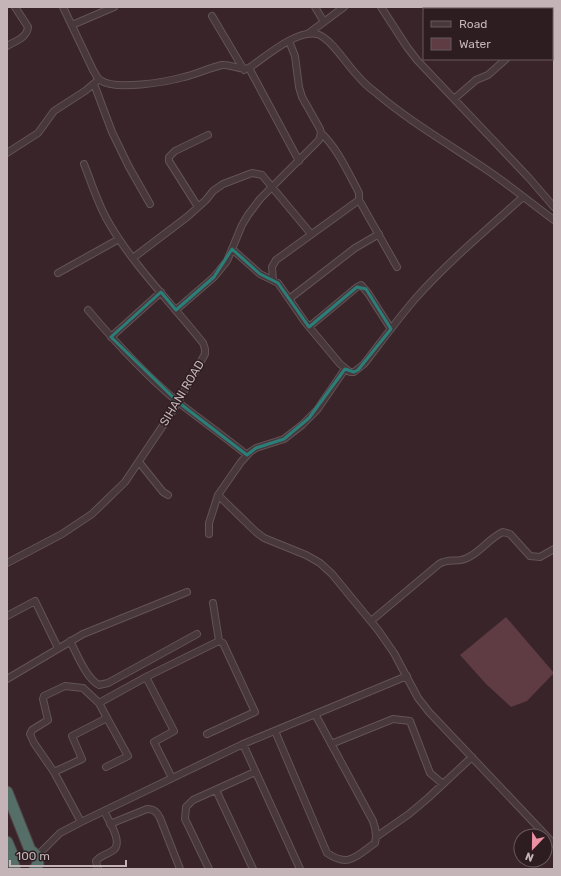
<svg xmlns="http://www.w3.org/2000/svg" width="561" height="876" viewBox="0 0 561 876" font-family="Rubik,sans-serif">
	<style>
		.water { fill: #5f3b44 }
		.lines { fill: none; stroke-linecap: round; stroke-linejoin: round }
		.street-casing { stroke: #635357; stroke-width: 8 }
		.highway-casing { stroke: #504044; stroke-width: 13 }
		.street { stroke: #48383c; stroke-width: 6 }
		.highway { stroke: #556e68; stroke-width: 11 }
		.marked { fill: none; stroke: #2a7f79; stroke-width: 3; stroke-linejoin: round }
		.labels { text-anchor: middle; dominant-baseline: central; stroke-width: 3; stroke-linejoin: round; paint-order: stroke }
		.street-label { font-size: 12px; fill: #c4b3b7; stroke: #2d1d21 }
	</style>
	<rect width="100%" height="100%" fill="#382429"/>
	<path class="water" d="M 506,617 L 554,673 L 527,701 L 511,707 L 486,684 L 460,655 Z"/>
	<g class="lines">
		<defs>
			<path id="street" d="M 63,7 L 93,70 C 95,73 97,78 100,80 C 115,91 166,82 184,77 C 197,74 209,68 222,65 C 232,64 240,71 249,68 C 265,57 297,29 317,34 C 332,39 346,64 357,75 C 362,81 368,87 375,92 C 409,121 447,143 484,168 C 508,184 531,203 554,220
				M 315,7 L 324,22
				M 381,7 L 407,47 L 417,60 L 529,178 L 554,207
				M 540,7 L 542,9
				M 212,16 L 244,70
				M 552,18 L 554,20
				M 72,25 L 114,7
				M 309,33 L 344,7
				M 7,46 C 15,41 27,38 28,27 L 15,7
				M 249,68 L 299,161
				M 94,84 L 112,132 L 129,167 L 150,204
				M 454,99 L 476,80 L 488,75 L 506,59
				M 7,153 L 38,133 L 54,111 L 85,91 L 97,81
				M 359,200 L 397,267
				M 198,207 L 169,161 L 169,157 L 175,151 L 208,135
				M 232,249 L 260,274 L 278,283 L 305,322 L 340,364 L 350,372 L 354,372 L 364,364 C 381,342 397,320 415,299 C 448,262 486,230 523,197
				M 133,258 L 187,217 L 206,200 L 213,191 L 223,184 L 252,173 L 262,175 L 311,234
				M 58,273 L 119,239
				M 273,280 L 272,267 L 276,260 L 359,200 L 359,193 L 356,187 C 346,168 336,147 321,133
				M 289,299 L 355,248 L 379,234
				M 88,310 C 116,343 145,375 178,402 C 201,420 225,437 247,455
				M 176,310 L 214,277 L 227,261 L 242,225 L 248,215 L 260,199 L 319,140 L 321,133 L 320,129 L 302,97 L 299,87 L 295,56 L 289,41
				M 309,327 L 357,287 L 361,285 L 368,293 L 391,329
				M 111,337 L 161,292
				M 139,462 L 163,492 L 168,495
				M 218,495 L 256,532 L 264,538 L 306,555 L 320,563 L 332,574 L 378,630 L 394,653 L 418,698 L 429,712 L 554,844
				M 209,534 L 209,523 L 218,495 L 241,462 L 250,452 L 256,448 L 284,439 L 302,425 L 317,410 L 345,369
				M 7,563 L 62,534 L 92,514 L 125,482 L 174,409 L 205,354 L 205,349 L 203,343 C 173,305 133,265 109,223 C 98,205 92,184 84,164
				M 213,603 L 219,641
				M 7,616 L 35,601 L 58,648
				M 371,621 L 439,564 C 449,558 458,563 467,558 C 481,552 489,538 503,532 L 510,534 L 530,556 L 540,557 L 554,549
				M 70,641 C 77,654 86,678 99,685 L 108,683 L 197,634
				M 146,677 L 174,731 L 154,742 L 172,778
				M 7,679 L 83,634 L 187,592
				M 275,731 L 327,853 C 349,868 356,856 375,843 C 377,835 376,829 373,821 L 315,714
				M 243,744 L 300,869
				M 331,744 L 393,719 L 410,721 L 430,773 L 443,784
				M 106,767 L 128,756 L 107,718
				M 54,772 L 82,759 L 72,736 L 107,718 L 99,703
				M 216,790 L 253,869
				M 81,822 L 54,772 L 34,743 L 30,734 L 32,730 L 48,720 L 43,699 L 44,696 L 65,686 L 83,688 L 99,703 L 146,677 L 219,641 L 223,643 L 255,712 L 207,734
				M 110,824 L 147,809 C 154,809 157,812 160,818 L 180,869
				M 376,837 L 409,814 L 428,798 L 472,757
				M 37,856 L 60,833 L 81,822 L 243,744 L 407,676
				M 98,869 L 96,861 C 101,855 106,855 112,851 C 125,844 108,820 104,811
				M 209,869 L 185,819 L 186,807 L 193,800 L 255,772"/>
			<path id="highway" d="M 7,792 L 30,850 L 37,856 L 38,864 L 35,869
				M 7,842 L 13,856 L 12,860 L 15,869"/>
		</defs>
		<use href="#street" class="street-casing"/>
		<use href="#highway" class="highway-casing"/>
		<use href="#street" class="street"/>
		<use href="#highway" class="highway"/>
	</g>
	<path class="marked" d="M 232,249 L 260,274 L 278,283 L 309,327 L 357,287 L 366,289 L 391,329 L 358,370 L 354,372 L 345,369 L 309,418 L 284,439 L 256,448 L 247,455 L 178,402 L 111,337 L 161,292 L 176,310 L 214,277 Z"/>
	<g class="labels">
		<g class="street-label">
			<text transform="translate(182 393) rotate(-59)">SIHANI ROAD</text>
		</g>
	</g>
	<rect width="561" height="876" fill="none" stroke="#c4b3b7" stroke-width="16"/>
	<rect x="423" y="8" width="130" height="52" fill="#2d1d21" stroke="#69595d"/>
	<rect x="431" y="21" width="20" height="6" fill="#48383c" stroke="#69595d"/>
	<text x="459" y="28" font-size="12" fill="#c4b3b7">Road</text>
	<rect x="431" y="38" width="20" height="12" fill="#5f3b44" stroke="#69595d"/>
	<text x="459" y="48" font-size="12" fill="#c4b3b7">Water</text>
	<g transform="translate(533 848) rotate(202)"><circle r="19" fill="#2d1d21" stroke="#69595d"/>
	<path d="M0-3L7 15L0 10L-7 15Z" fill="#ec90a4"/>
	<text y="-6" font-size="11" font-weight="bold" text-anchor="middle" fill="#c4b3b7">N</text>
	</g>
	<path d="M10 860v6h116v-6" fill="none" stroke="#c4b3b7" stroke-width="2"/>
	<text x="16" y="860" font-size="12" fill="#c4b3b7" stroke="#2d1d21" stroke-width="3" paint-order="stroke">100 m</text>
</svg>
